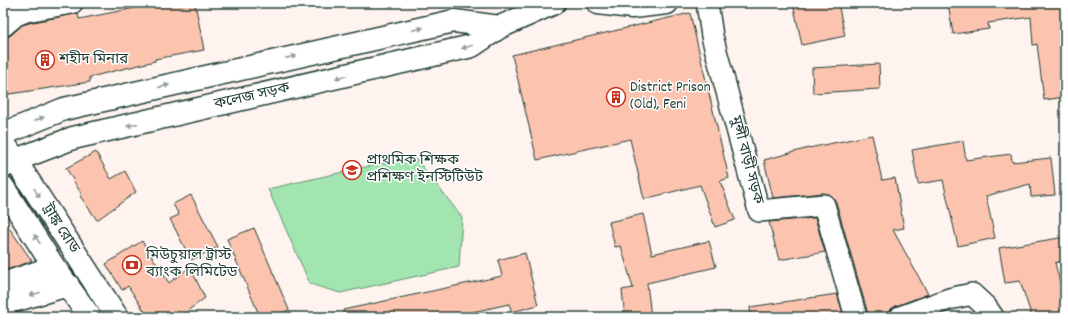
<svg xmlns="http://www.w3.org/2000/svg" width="1068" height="320" viewBox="0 0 1068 320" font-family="Dekko,'Noto Sans Bengali',sans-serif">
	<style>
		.green { fill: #a2e5b0; stroke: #609172 }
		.building { fill: #fcc4af; stroke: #1f3d34 }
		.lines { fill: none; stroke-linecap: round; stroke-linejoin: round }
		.minor-casing { stroke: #1f3d34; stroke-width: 24 }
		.secondary-casing { stroke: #1f3d34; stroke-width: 25 }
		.minor { stroke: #fff; stroke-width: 21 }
		.secondary { stroke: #fff; stroke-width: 22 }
		.oneway { fill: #8f9e9a }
		.labels { text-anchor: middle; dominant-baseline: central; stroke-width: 3; stroke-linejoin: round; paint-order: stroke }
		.poi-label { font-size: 15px; fill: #1f3d34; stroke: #fff; text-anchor: start }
		.street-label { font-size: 15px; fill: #1f3d34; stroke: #fff }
	</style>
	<rect width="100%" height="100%" fill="#fef3ef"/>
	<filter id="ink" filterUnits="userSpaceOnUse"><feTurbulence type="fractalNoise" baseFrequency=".025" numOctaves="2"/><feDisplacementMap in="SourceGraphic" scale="8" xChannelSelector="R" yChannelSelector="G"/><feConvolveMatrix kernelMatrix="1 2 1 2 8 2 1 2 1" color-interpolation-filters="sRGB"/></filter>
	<g filter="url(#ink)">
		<path class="green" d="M 414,156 L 462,217 L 459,267 L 340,293 L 310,284 L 268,189 Z"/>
		<path class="building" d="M 150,3 L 195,3 L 204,50 L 155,59 L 155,61 L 90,77 L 90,82 L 3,95 L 3,39 L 11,35 L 22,25 L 29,23 L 78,13 L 79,19 L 150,5 Z
			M 793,3 L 838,3 L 845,36 L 802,45 Z
			M 948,3 L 1065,3 L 1065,97 L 1044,100 L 1037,44 L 1033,45 L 1031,17 L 988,23 L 989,29 L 953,34 Z
			M 690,13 L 729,178 L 720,181 L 735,220 L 715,227 L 700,185 L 644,199 L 630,139 L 537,160 L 512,55 Z
			M 879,64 L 880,89 L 813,93 L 812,68 Z
			M 872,135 L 882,180 L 895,178 L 904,228 L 893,230 L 928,294 L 896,306 L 891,309 L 889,313 L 883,315 L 868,314 L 836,202 L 833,197 L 829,194 L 823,193 L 773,198 L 764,160 L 809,148 Z
			M 963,141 L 966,160 L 1011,154 L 1012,162 L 1051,158 L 1055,195 L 1031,197 L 1030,184 L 986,196 L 995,238 L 958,246 L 943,180 L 918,184 L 912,150 Z
			M 96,152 L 111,179 L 125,171 L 136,192 L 97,220 L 80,196 L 82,195 L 66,168 Z
			M 191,195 L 218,247 L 191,260 L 170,219 L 179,215 L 173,204 Z
			M 643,214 L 652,254 L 709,241 L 716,267 L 647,283 L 651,317 L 625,317 L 622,290 L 633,288 L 621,246 L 615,247 L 609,222 Z
			M 815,218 L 825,252 L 779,260 L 769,222 Z
			M 3,219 L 32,261 L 3,271 Z
			M 254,228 L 289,310 L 272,317 L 260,317 L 227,239 Z
			M 1065,237 L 1065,260 L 1055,263 L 1065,303 L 1065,317 L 1032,317 L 1020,281 L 1005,283 L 999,248 Z
			M 142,241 L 169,283 L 190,267 L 205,298 L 179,317 L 148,317 L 128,286 L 122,290 L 106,264 Z
			M 525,253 L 538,305 L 512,312 L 509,304 L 450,317 L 344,317 L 343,310 L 502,276 L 498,260 Z
			M 837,294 L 842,310 L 842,317 L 751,317 L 750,307 Z"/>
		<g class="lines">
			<defs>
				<path id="minor" d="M 707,3 L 712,36 L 759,211 L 824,205 L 856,317
					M 3,26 L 16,15 L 26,11 L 72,3
					M 900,317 L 949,299 L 972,294 L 986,307 L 993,317"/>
				<path id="secondary" d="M 598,3 L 632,7 L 667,3
					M 3,134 L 64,109 L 454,21 L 500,27
					M 8,149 L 117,317
					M 3,167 L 16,160 L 73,138 L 472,46 L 500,27 L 554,3
					M 3,187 L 54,267 L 90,317
					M 3,284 L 54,267
					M 3,304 L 68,285"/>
			</defs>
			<use href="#minor" class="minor-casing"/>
			<use href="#secondary" class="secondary-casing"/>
			<use href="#minor" class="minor"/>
			<use href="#secondary" class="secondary"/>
		</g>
		<defs><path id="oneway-solid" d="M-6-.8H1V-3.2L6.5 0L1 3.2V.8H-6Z"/></defs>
		<g class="oneway">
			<use href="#oneway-solid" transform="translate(418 29) rotate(-13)"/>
			<use href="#oneway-solid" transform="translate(467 47) rotate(164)"/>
			<use href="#oneway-solid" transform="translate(291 57) rotate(-13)"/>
			<use href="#oneway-solid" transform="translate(341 77) rotate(167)"/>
			<use href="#oneway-solid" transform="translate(164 86) rotate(-13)"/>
			<use href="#oneway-solid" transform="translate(39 119) rotate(-23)"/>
			<use href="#oneway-solid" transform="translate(132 125) rotate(167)"/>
			<use href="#oneway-solid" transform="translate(37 193) rotate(58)"/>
			<use href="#oneway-solid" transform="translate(37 239) rotate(-123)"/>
			<use href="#oneway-solid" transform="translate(35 294) rotate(164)"/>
		</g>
	</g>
	<defs>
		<symbol id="building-ring" viewBox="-11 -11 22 22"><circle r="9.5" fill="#fff" stroke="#c8321e" stroke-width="1.5"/><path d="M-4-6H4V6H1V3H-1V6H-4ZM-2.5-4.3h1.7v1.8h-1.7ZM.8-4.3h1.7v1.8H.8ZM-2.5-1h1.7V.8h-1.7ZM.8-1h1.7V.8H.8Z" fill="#c8321e"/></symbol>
		<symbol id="school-ring" viewBox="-11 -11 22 22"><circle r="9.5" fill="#fff" stroke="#c8321e" stroke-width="1.5"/><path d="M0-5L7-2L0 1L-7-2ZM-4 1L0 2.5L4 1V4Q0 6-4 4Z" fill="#c8321e"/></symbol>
		<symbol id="bank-ring" viewBox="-11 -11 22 22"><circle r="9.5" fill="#fff" stroke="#c8321e" stroke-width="1.5"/><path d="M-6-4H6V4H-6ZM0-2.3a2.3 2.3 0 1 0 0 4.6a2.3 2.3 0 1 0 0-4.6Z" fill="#c8321e"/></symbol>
	</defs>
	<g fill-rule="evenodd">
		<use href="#building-ring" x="34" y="49" width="22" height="22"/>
		<use href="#building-ring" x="605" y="86" width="22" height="22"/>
		<use href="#school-ring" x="341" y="159" width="22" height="22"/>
		<use href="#bank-ring" x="121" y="254" width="22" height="22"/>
	</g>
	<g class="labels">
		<g class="poi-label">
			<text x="59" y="60">শহীদ মিনার</text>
			<text x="630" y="88">District Prison<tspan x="630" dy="17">(Old), Feni</tspan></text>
			<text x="366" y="161">প্রাথমিক শিক্ষক<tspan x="366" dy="17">প্রশিক্ষণ ইনস্টিটিউট</tspan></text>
			<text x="146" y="256">মিউচুয়াল ট্রাস্ট<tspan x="146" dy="17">ব্যাংক লিমিটেড</tspan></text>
		</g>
		<g class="street-label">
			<text transform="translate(252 97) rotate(-13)">কলেজ সড়ক</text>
			<text transform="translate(746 160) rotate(75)">মুন্সী বাড়ী সড়ক</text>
			<text transform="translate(60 229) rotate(57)">ট্রাঙ্ক রোড</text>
		</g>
	</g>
	<rect width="1068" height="320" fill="none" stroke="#fff" stroke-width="16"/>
	<rect x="8" y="8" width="1052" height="304" fill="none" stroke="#1f3d34" stroke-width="1.5" filter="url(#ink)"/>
</svg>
